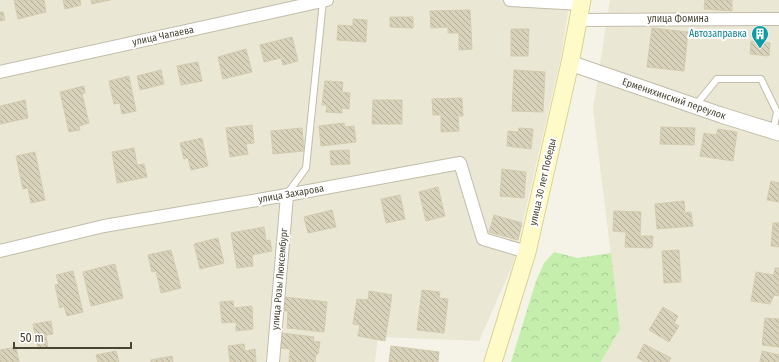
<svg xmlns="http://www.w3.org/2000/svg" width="779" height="362" viewBox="0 0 779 362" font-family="'Fira Sans Condensed',sans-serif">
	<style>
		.residential { fill: #eae7d5 }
		.forest { fill: url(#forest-crowns) }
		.building { fill: url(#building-back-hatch); stroke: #d4cbae }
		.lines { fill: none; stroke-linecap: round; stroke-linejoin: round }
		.service-casing { stroke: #c2bda9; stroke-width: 8 }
		.minor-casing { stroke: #c2bda9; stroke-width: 14 }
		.tertiary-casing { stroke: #c2bda9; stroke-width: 17 }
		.secondary-casing { stroke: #d9d392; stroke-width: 19 }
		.service { stroke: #fff; stroke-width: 6 }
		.minor { stroke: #fff; stroke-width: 12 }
		.tertiary { stroke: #fff; stroke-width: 15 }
		.secondary { stroke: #fffbc8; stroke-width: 17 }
		.labels { text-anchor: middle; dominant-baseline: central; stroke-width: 4; stroke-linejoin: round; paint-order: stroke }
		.street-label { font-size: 10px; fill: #494535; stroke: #fff }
		.culture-label { font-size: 10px; fill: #0d838f; stroke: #fff; text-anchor: end }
	</style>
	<defs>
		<pattern id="forest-crowns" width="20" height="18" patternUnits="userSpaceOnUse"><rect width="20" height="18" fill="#c5eeac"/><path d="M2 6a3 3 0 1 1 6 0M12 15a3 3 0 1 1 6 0" fill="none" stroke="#abcd95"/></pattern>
		<pattern id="building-back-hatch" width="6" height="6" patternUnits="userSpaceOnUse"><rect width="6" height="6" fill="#d8d2bb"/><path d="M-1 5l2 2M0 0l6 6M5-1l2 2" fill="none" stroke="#b1ac99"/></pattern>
	</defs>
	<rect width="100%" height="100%" fill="#f5f3e7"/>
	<path class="residential" d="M 0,0 L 570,0 L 560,61 L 513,264 L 479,341 L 378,337 L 375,362 L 0,362 Z
		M 610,0 L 779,0 L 779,362 L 601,362 L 620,329 L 593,109 Z"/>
	<path class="forest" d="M 554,252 L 578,258 L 611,253 L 620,329 L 601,362 L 511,362 L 536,281 L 544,263 Z"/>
	<path class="building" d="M 14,0 L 44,0 L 46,12 L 18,19 Z
		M 63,0 L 80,0 L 81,5 L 65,9 Z
		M 91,0 L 110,0 L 92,4 Z
		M 705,0 L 732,0 L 732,11 L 704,9 Z
		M 470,10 L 472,49 L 459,50 L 459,33 L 448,33 L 448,27 L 431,28 L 430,11 Z
		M 0,12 L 3,12 L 5,20 L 0,21 Z
		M 390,17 L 413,17 L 413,28 L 390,27 Z
		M 353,19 L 367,20 L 366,42 L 337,40 L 338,25 L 353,26 Z
		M 652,28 L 688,32 L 684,71 L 647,67 Z
		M 511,29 L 529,29 L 528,56 L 511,56 Z
		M 292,37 L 298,61 L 283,65 L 281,58 L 264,62 L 260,45 Z
		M 751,41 L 770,43 L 769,56 L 750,54 Z
		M 246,49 L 252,72 L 223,79 L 218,57 Z
		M 198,62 L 202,81 L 181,85 L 177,66 Z
		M 161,70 L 164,84 L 140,90 L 137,76 Z
		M 514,70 L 545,72 L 543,112 L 512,111 Z
		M 129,76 L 136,111 L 122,114 L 120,103 L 114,104 L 109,81 Z
		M 325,81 L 343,82 L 342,92 L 350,93 L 349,109 L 342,108 L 342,113 L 326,112 L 327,105 L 322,105 Z
		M 84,86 L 85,93 L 82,94 L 89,123 L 79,126 L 80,130 L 69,132 L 60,92 Z
		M 462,98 L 463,116 L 458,116 L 459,131 L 441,132 L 441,115 L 433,115 L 432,99 Z
		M 25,100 L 28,118 L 0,124 L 0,106 Z
		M 373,100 L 402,100 L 402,124 L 372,124 Z
		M 344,123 L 345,127 L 354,126 L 356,142 L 321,146 L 319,126 Z
		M 252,125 L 254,143 L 246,144 L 248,154 L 230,157 L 226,128 Z
		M 661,127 L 695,128 L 694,145 L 660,144 Z
		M 302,128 L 304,151 L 273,154 L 271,131 Z
		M 519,128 L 533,129 L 531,149 L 507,146 L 508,131 L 518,132 Z
		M 718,129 L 737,132 L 733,161 L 700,156 L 704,133 L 716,135 Z
		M 202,138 L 208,166 L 191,170 L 188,158 L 184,159 L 180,143 Z
		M 134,148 L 137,165 L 144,164 L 147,177 L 117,183 L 112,152 Z
		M 349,150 L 350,164 L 331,165 L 330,151 Z
		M 35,152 L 45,200 L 31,203 L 28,188 L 23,189 L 16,156 Z
		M 502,169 L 526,172 L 524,198 L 500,196 Z
		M 771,181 L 779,183 L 779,202 L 767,200 Z
		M 438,187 L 445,216 L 426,221 L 419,192 Z
		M 400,195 L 405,219 L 386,223 L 381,199 Z
		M 684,201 L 685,213 L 691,212 L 693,226 L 657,229 L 655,204 Z
		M 332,210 L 336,227 L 308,233 L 304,217 Z
		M 614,211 L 641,212 L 640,236 L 653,236 L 652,248 L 625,247 L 626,232 L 613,231 Z
		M 494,215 L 522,223 L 518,240 L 489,232 Z
		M 773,223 L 779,223 L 779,247 L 771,246 Z
		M 264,227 L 266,241 L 270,240 L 272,251 L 252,255 L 253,266 L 237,268 L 231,233 Z
		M 218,238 L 224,263 L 200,269 L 194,244 Z
		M 171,250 L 181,288 L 161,293 L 156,271 L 152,272 L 148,255 Z
		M 679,250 L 681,282 L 664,283 L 662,251 Z
		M 115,264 L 123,298 L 91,306 L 83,272 Z
		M 775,268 L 779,268 L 779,296 L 774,295 L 770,304 L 751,301 L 756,272 L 774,275 Z
		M 73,271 L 83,312 L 67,316 L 64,306 L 60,308 L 55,285 L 59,284 L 56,275 Z
		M 422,290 L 440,292 L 439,298 L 448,299 L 444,333 L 417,330 Z
		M 369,291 L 392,295 L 385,341 L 358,336 L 360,325 L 353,324 L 357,299 L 368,300 Z
		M 285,297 L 327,302 L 324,332 L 287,328 L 288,311 L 283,311 Z
		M 233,301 L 234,308 L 252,306 L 253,329 L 236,331 L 236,322 L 222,323 L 220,302 Z
		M 663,307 L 678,316 L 674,323 L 679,326 L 669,342 L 649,330 Z
		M 765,318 L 779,319 L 779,347 L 762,345 Z
		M 51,321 L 53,334 L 46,335 L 48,348 L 38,349 L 33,324 Z
		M 282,333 L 314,337 L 313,341 L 320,342 L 318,354 L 316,354 L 315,362 L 289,362 L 290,349 L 280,348 Z
		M 244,344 L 245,351 L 255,349 L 256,362 L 230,362 L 228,346 Z
		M 644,344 L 671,358 L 669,362 L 645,362 L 637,358 Z
		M 391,346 L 439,352 L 438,362 L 389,362 Z
		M 16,347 L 19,362 L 0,362 L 0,350 Z
		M 116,351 L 119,362 L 98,362 L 96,355 Z
		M 762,351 L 779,355 L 779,362 L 760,362 Z
		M 172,356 L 173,362 L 151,362 L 151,360 Z"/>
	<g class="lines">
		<defs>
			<path id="service" d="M 695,106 L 717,79 L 761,79 L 777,112 L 773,131
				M 287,194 L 306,168 L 323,1"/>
			<path id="minor" d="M 510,0 L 581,4
				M 578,20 L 779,19
				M 0,72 L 327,0
				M 0,251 L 104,226 L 287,195 L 460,163 L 483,239 L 527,252
				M 273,362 L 287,195"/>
			<path id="tertiary" d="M 570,63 L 721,115 L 779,133"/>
			<path id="secondary" d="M 493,362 L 527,252 L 570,63 L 582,0"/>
		</defs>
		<use href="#service" class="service-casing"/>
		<use href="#minor" class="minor-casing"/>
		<use href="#tertiary" class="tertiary-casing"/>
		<use href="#secondary" class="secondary-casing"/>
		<use href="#service" class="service"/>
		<use href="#minor" class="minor"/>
		<use href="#tertiary" class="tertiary"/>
		<use href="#secondary" class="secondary"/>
	</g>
	<defs>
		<symbol id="building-pin" viewBox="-11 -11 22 30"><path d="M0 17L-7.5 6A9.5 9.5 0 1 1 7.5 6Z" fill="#0f9aa8" stroke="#fff"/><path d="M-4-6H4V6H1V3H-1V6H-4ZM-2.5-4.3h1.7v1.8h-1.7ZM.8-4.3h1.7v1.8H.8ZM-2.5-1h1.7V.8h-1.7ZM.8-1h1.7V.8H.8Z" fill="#fff"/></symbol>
	</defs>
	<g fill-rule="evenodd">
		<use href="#building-pin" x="750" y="24" width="20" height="27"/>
	</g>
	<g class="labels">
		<g class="street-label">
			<text x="678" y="19">улица Фомина</text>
			<text transform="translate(163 36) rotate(-12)">улица Чапаева</text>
			<text transform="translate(674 99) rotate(19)">Ерменихинский переулок</text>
			<text transform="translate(543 182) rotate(-77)">улица 30 лет Победы</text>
			<text transform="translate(291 194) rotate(-10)">улица Захарова</text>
			<text transform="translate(280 279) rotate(-85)">улица Розы Люксембург</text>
		</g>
		<g class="culture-label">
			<text x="747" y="34">Автозаправка</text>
		</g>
	</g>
	<path d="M14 342v6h117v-6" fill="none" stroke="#494535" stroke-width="2"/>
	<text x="20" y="342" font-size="12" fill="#494535" stroke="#ffffff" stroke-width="3" paint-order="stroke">50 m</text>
</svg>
